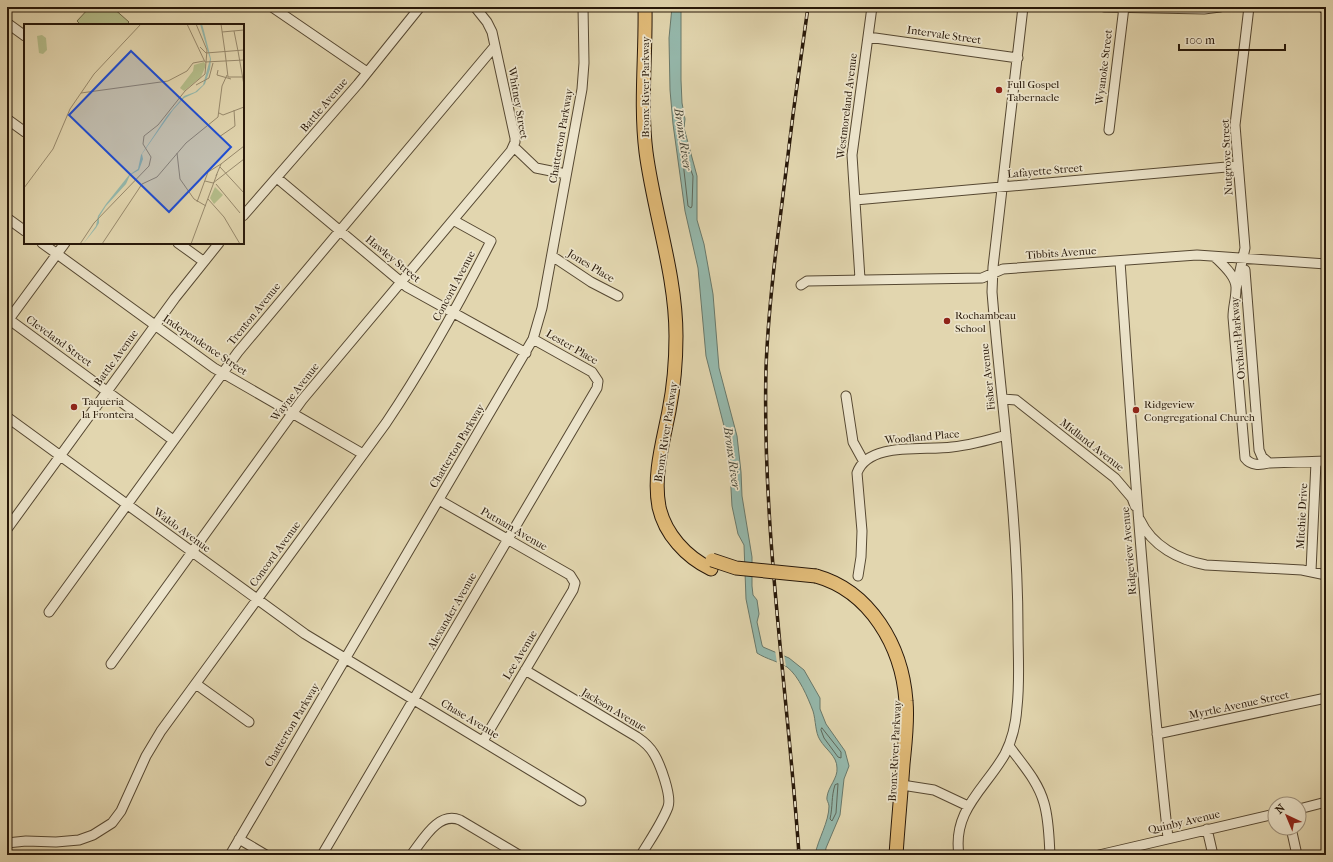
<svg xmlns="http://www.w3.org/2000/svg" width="1333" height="862" viewBox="0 0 1333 862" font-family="'IM FELL French Canon',serif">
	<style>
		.green { fill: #b4bd8a; stroke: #6e6a4a }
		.water { fill: #95b9ad; stroke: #69796b }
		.pier { fill: #e2d6af }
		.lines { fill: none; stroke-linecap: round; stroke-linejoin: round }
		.shore { stroke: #5e685b; stroke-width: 1 }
		.minor-casing { stroke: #564832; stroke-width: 11 }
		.highway-casing { stroke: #281809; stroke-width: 15 }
		.minor { stroke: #ece4cb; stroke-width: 9 }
		.highway { stroke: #e1bb78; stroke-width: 13 }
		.rail-casing { stroke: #281809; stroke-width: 3.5 }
		.rail { stroke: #ece4cb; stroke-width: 2; stroke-dasharray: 6; stroke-linecap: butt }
		.highway-bridge-casing { stroke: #281809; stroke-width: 15; stroke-linecap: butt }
		.highway-bridge { stroke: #e1bb78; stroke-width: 13 }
		.poi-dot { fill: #8f2418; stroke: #ece4cb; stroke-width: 1.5 }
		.labels { text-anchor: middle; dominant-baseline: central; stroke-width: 3.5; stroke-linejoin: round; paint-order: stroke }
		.street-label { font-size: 11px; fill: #281809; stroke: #ece4cb }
		.poi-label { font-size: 11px; fill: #281809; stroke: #ece4cb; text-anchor: start }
		.water-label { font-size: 12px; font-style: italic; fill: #49483a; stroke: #ece4cb }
		.inset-road { fill: none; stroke: #988a6d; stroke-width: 1 }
		.view { fill: #1d4ed8; fill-opacity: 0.15; stroke: #1d4ed8; stroke-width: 2 }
		.inset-edge { fill: none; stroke: #281809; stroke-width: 2 }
	</style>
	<rect width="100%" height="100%" fill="#e2d6af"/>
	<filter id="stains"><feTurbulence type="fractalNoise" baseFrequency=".005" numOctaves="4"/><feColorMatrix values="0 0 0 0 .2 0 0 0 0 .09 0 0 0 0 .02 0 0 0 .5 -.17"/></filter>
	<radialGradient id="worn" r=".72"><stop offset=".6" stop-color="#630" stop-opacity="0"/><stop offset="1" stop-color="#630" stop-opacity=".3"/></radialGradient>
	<path class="green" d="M 90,7 L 112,7 L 129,22 L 126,25 L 81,25 L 77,21 Z"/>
	<path class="water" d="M 672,7 L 681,7 L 681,80 L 682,103 L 685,119 L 684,128 L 697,176 L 697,220 L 704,244 L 713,294 L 719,368 L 737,436 L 741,472 L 742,496 L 752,557 L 752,586 L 753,595 L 757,600 L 759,614 L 757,622 L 762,645 L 763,647 L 789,658 L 804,670 L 820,698 L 820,709 L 826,724 L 845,751 L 849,766 L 844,779 L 840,815 L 826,848 L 825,855 L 815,855 C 818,839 829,822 829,806 C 829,803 826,800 827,797 C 828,787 838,778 837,768 C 837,756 826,750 820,740 C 815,732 816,721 813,711 C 808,698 799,676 787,667 C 780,662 766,659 757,653 L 746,599 L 744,545 L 738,534 L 732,506 L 729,454 L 724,426 L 706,356 L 698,268 L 685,211 L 673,124 L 670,90 L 669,38 Z"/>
	<path class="pier" d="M 775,650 L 784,654 L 786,666 L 777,663 Z"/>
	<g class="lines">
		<path class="shore" d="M 684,151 L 693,176 L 692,206 L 691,208 L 688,206 L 682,153 Z
			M 822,728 L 841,752 L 841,758 L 838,757 L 824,738 L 821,730 Z
			M 838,784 L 836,813 L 832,821 L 830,819 C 833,806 831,797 835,785 Z"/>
		<defs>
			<path id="minor" d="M 272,7 L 367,72
				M 1104,7 L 1204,9 L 1220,7
				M 1322,7 L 1326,10
				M 7,23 L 25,36
				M 868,37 L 1018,58
				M 7,119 L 25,132
				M 1109,130 L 1124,7
				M 514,147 L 536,168 L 566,174
				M 277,178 L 407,287 L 526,353
				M 855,200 L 1238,166
				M 243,216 L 358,84 L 420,7
				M 7,218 L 25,231
				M 42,243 L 214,368 L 363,454
				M 178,243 L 203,261
				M 552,256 L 591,282 L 618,296
				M 1215,257 C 1223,265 1237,277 1236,289 C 1236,299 1233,306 1233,317 L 1245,458 C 1251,466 1260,465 1269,463 L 1326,461
				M 1120,261 C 1133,453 1147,646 1168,838
				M 1245,270 L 1259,450 L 1262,457 L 1269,463
				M 860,279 L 852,155 L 872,7
				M 801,285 L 807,281 L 982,278 L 1003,269 L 1197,255 L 1326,264
				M 1236,289 L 1245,248 L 1235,125 L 1249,7
				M 7,318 L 173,440
				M 7,322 L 65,243
				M 846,396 L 853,442 L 864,462
				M 1003,399 L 1016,400 L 1115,478 L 1132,498 L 1135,506
				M 7,417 L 305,634 L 581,801
				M 439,500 L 570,575 L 575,583 L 573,590 L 483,741
				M 1140,520 C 1152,546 1179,560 1206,565 L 1302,570 L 1326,575
				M 7,529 L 175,298 L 219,243
				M 1311,571 L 1316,462
				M 858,576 L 861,557 L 862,531 L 857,473 C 868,441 925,451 952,447 C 971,445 989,440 1006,435
				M 49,612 L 238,352 L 495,46
				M 111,664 L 302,400 L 511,151 L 515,142 L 515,138 L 492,32 L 487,22 L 475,7
				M 525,670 L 637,737 C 643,741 650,747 654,754 C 660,764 672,796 668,807 C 662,823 650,840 641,855
				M 196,684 L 249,722
				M 1157,734 L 1326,698
				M 1009,746 C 1022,764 1038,781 1044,803 C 1049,820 1049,838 1050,855
				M 902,785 L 934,790 L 968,806
				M 1299,809 L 1326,802
				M 1291,828 L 1297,855
				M 1207,829 L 1213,855
				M 239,839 L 266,855
				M 7,843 L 26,841 L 56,842 L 79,840 L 93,835 L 112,823 L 121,811 L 146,756 L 161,731 L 386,423 C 425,365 459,304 491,241 L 453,220
				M 230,855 L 533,339 L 542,308 L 582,89 L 584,63 L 583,7
				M 322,855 L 597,388 L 598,381 L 592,372 L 533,339
				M 411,855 C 423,840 438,811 460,820 L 519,855
				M 959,855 C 952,810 986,788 1005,754 C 1012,740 1016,723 1017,707 C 1020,681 1018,655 1018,629 C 1018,516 1001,404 992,292 L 993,267 L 1023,7
				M 1099,855 L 1275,814"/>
			<path id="highway" d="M 645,7 C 646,55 640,104 646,152 C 654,213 676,274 676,336 C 676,361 674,386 669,411 C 663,442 653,475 659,507 C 665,534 686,557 711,569
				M 816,576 C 870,591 902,646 906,701 C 908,722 905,743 903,764 C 901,794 898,825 896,855"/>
		</defs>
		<use href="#minor" class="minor-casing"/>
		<use href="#highway" class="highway-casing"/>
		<use href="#minor" class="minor"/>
		<use href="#highway" class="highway"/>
		<defs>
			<path id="rail" d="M 799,855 C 788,693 762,531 766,368 C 768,316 774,263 781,211 C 789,143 798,75 808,7"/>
		</defs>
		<use href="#rail" class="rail-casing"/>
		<use href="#rail" class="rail"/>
		<defs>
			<path id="highway-bridge" d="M 712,560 L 736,568 L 816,576"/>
		</defs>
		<use href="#highway-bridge" class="highway-bridge-casing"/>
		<use href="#highway-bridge" class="highway-bridge"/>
	</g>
	<g class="poi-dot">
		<circle cx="999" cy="90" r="4"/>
		<circle cx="947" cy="321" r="4"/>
		<circle cx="74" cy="407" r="4"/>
		<circle cx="1136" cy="410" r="4"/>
	</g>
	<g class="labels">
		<g class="street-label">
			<text transform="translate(944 35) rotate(8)">Intervale Street</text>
			<text transform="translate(1104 67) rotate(-83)">Wyanoke Street</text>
			<text transform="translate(645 87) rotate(-90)">Bronx River Parkway</text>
			<text transform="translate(518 103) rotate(80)">Whitney Street</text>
			<text transform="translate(324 105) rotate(-50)">Battle Avenue</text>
			<text transform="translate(847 106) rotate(-83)">Westmoreland Avenue</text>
			<text transform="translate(561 136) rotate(-80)">Chatterton Parkway</text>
			<text transform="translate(1227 157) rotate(-93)">Nutgrove Street</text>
			<text transform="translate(1045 171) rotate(-5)">Lafayette Street</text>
			<text transform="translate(1061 253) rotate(-4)">Tibbits Avenue</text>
			<text transform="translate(393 259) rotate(39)">Hawley Street</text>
			<text transform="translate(591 266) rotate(31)">Jones Place</text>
			<text transform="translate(454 286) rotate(-62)">Concord Avenue</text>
			<text transform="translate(254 314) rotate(-51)">Trenton Avenue</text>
			<text transform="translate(1238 338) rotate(-95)">Orchard Parkway</text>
			<text transform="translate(59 341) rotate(36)">Cleveland Street</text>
			<text transform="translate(205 345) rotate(34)">Independence Street</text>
			<text transform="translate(572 347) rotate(30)">Lester Place</text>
			<text transform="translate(116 358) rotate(-54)">Battle Avenue</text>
			<text transform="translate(988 377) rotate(-96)">Fisher Avenue</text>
			<text transform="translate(295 392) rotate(-52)">Wayne Avenue</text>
			<text transform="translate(666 432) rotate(-81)">Bronx River Parkway</text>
			<text transform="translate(922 437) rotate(-5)">Woodland Place</text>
			<text transform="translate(1092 445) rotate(38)">Midland Avenue</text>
			<text transform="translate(457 446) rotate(-59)">Chatterton Parkway</text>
			<text transform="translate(1302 516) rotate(-87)">Mitchie Drive</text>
			<text transform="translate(514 529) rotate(30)">Putnam Avenue</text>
			<text transform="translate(182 530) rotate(36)">Waldo Avenue</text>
			<text transform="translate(1129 551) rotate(-95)">Ridgeview Avenue</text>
			<text transform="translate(275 554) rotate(-54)">Concord Avenue</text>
			<text transform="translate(452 611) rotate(-60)">Alexander Avenue</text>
			<text transform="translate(520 655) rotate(-59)">Lee Avenue</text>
			<text transform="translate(1239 705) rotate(-12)">Myrtle Avenue Street</text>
			<text transform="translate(614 710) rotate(31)">Jackson Avenue</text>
			<text transform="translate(470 719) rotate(31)">Chase Avenue</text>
			<text transform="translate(292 725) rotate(-59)">Chatterton Parkway</text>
			<text transform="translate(895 751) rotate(-87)">Bronx River Parkway</text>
			<text transform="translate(1184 822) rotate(-13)">Quinby Avenue</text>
		</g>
		<g class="poi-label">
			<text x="1007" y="84">Full Gospel<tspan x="1007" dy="13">Tabernacle</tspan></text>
			<text x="955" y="315">Rochambeau<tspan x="955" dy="13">School</tspan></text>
			<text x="82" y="401">Taqueria<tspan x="82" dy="13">la Frontera</tspan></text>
			<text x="1144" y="404">Ridgeview<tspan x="1144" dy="13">Congregational Church</tspan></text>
		</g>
		<g class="water-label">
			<text transform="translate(683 139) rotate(81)">Bronx River</text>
			<text transform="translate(732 458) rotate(82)">Bronx River</text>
		</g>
	</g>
	<g transform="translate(24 24)">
		<rect width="220" height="220" fill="#e2d6af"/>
		<path d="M 18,11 L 22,14 L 23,26 L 19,30 L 15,29 L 13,12 ZM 180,38 L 182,41 L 177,53 L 160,67 L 156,64 L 169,47 L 170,41 ZM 191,163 L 199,171 L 190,180 L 186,174 Z" fill="#b4bd8a"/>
		<path d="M 176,0 L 178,0 L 180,7 L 187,35 L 186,45 L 181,60 L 173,68 L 160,74 L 149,86 L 118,130 L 119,135 L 115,146 L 106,151 L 102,160 L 82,182 L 75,193 L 75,199 L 72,204 L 59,220 L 72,202 L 74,192 L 82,180 L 105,151 L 114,145 L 117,131 L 143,92 L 160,72 L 171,68 L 179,61 L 186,35 Z" fill="#95b9ad"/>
		<path class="inset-road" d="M 163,0 L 181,38 L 220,36M 197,0 L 201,28M 210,7 L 214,27M 198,8 L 220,6M 176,23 L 182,29 L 220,26M 214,27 L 220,61M 201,28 L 204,53 L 220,53M 194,46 L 193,51 L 207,55M 172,61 L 185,54 L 189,39M 57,69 L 144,57 L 163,47 L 169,39 L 180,37M 195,89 L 199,91 L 220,83M 195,113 L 211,102 L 210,86M 153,129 L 156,155 L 170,175 L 182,182M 196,143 L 220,169M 192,152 L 197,140 L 220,122M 181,157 L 189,159 L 220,135M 192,160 L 216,189M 0,164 L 29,125 L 46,85 L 70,50 L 117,0M 184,175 L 200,193 L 216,220M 173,178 L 184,148 L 197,140M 56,220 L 70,199 L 125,142 L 127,133 L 119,120 L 120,112 L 134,101 L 161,67 L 181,50 L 183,26 L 172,0M 78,220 L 118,160 L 133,153 L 162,119 L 194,93 L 198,62 L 203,51M 167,220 L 193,150"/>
		<path class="view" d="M 107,27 L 207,123 L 145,188 L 45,91 Z"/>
		<rect width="220" height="220" class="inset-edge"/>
	</g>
	<rect width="1333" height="862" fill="none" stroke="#e2d6af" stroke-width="24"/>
	<rect x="8" y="8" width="1317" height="846" fill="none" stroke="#281809" stroke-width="2"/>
	<rect x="12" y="12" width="1309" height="838" fill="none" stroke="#281809"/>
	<g transform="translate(1287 816) rotate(316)"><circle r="19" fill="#ece4cb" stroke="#9e927d"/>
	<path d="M0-3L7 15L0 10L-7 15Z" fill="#8f2418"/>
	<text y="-6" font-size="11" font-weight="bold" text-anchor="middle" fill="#281809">N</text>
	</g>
	<path d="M1179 44v6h106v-6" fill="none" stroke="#281809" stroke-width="2"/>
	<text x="1185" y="44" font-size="12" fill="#281809" stroke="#ece4cb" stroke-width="3" paint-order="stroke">100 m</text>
	<rect width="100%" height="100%" filter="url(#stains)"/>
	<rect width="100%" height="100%" fill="url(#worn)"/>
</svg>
